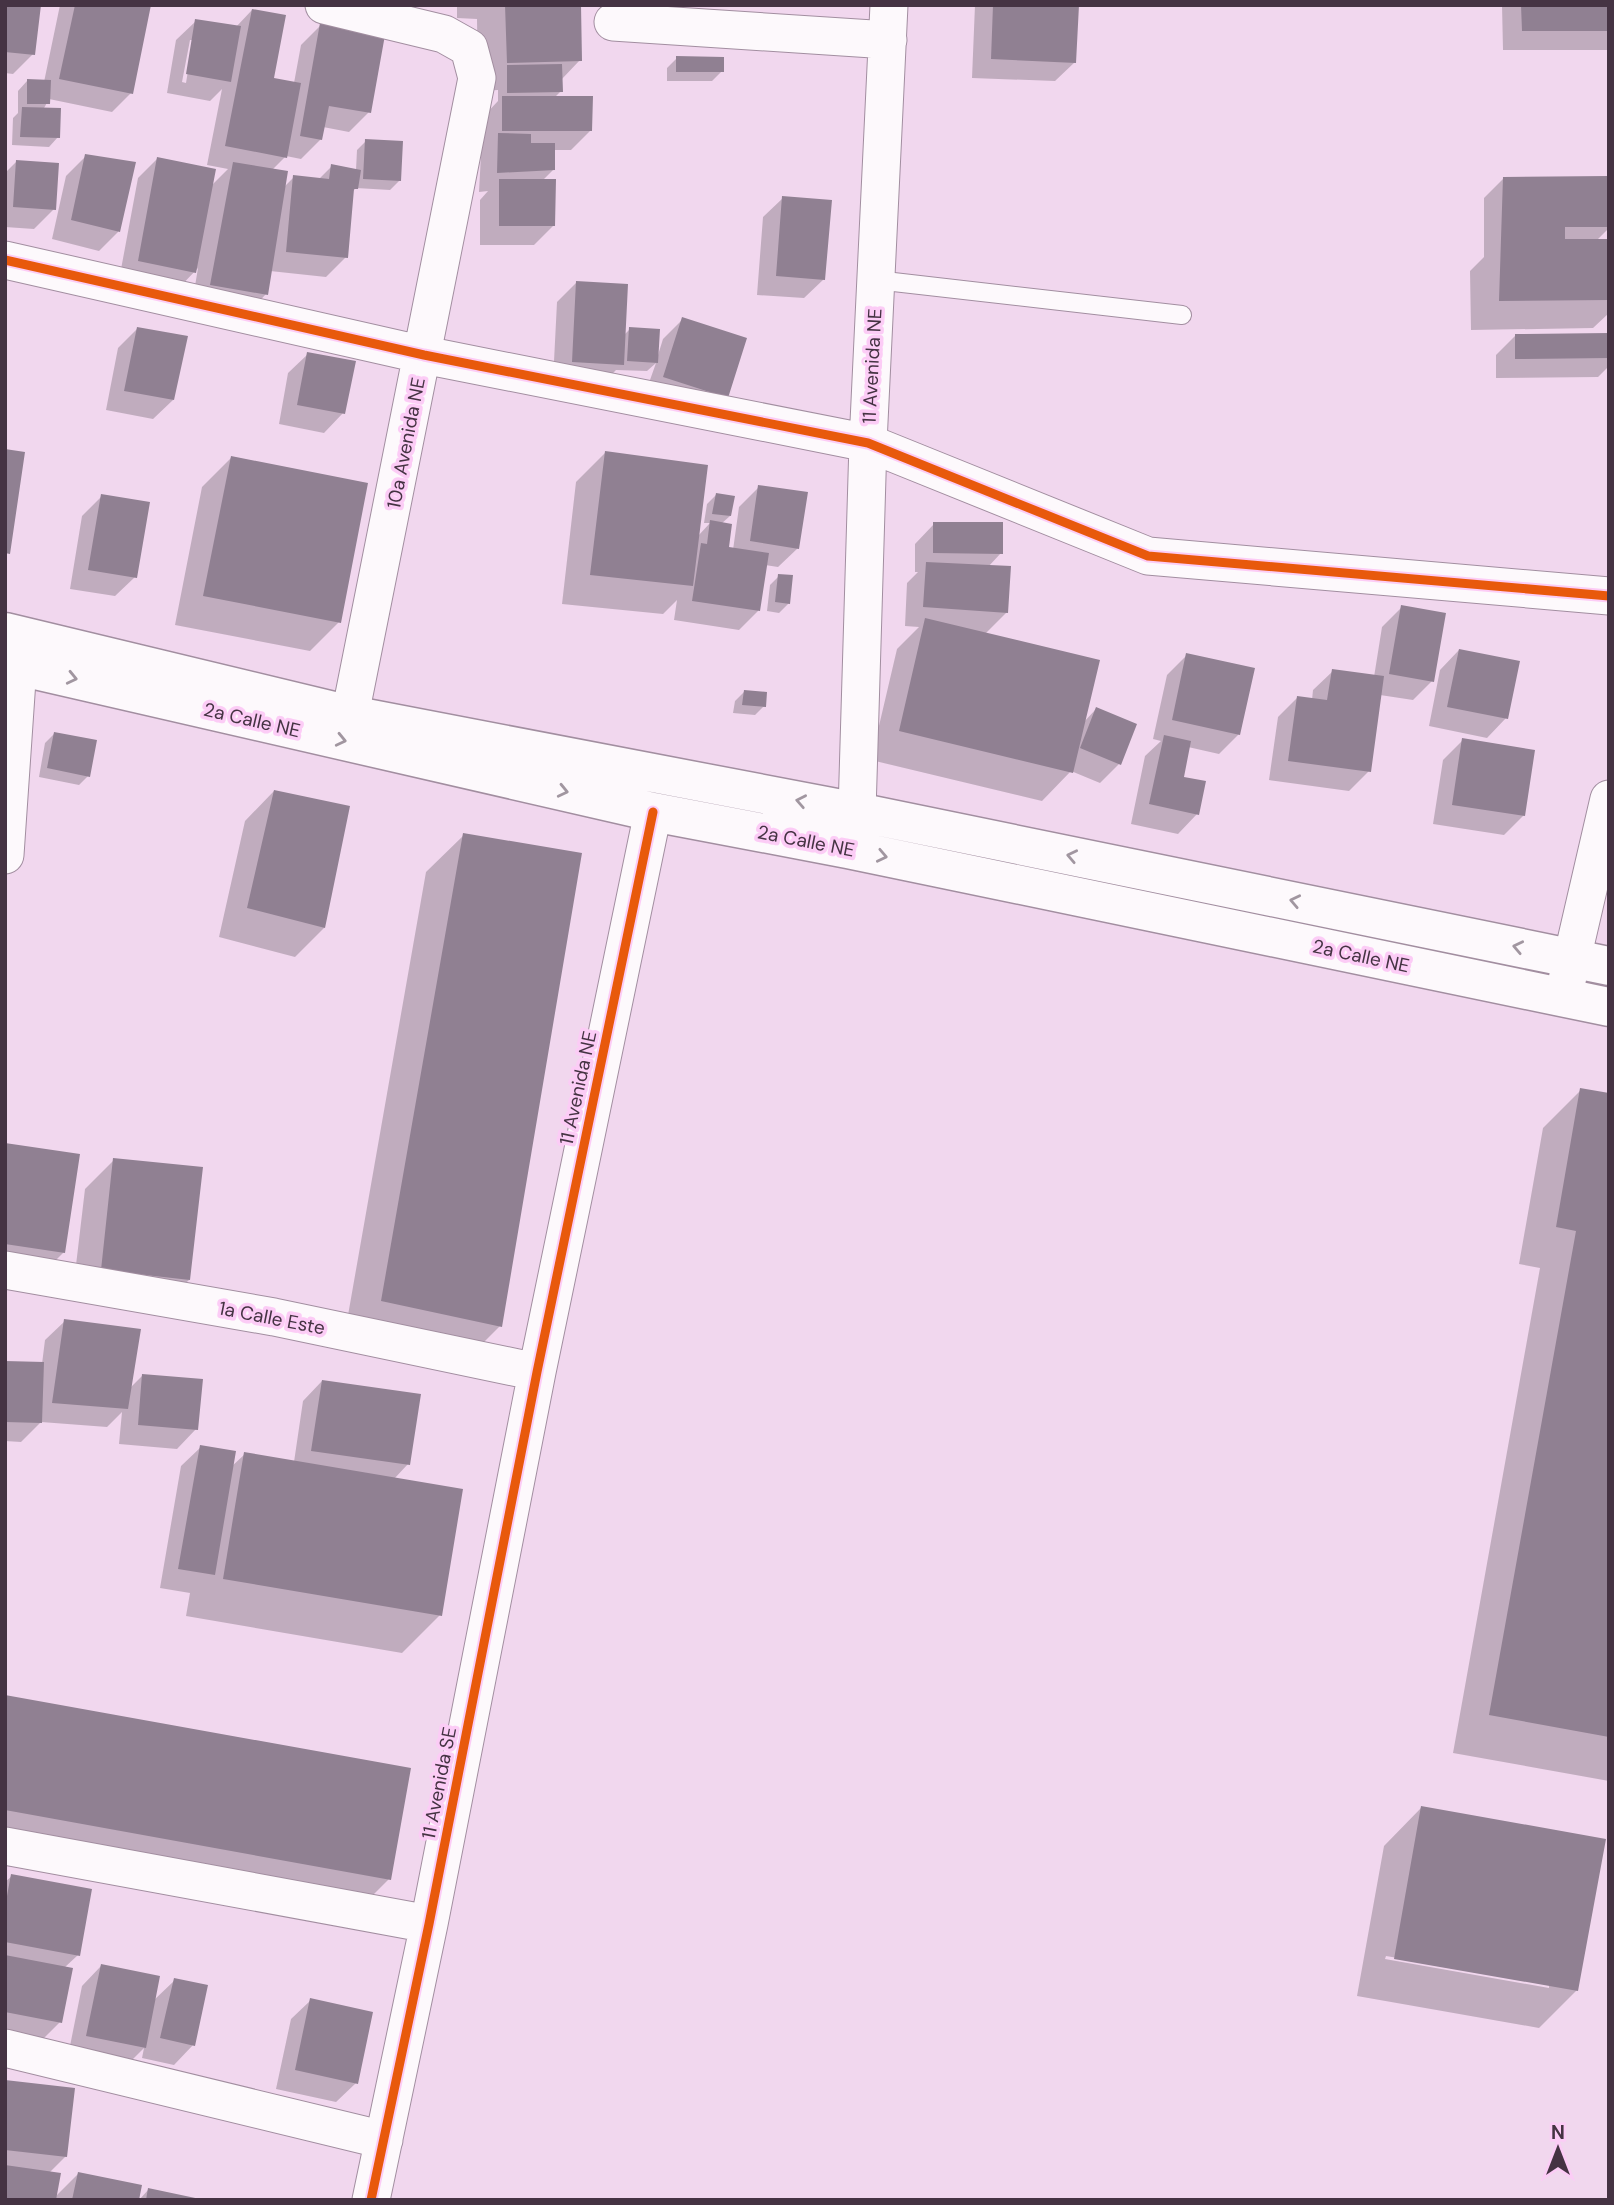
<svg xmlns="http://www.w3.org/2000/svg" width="1614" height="2205" viewBox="0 0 1614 2205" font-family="'DM Sans',sans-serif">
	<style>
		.shadow { fill: #0003; fill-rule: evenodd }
		.building { fill: #908092 }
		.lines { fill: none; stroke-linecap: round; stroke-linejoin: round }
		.lane-casing { stroke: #a28ea0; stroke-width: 20 }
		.street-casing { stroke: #a28ea0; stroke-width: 39 }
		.secondary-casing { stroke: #a28ea0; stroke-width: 41 }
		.lane { stroke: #fdf9fc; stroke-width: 18 }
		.street { stroke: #fdf9fc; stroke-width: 37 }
		.secondary { stroke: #fdf9fc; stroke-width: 38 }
		.cycleway-casing { stroke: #fcccf6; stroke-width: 13 }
		.cycleway { stroke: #e8590c; stroke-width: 9 }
		.oneway { stroke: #a196a0 }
		.labels { text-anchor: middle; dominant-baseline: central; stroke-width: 7; stroke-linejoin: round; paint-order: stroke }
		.street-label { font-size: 19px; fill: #453343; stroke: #fcccf6 }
	</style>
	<rect width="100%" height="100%" fill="#f1d7ee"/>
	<path class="shadow" d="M 5,5 L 33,54 L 13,74 L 5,73 Z
		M 60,5 L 150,5 L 131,93 L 112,112 L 49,99 L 43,110 L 58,137 L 49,147 L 12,145 L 13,118 L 18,113 L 18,91 L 27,81 L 44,82 Z
		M 457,5 L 579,5 L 580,60 L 561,80 L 561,91 L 554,98 L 590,131 L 571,150 L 553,150 L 553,170 L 543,180 L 553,226 L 534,245 L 480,245 L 480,200 L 488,191 L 479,192 L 483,117 L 498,101 L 498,90 L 478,91 L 477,19 L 457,18 Z
		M 975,5 L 1077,5 L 1075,62 L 1055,81 L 972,78 Z
		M 1502,5 L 1609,5 L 1609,50 L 1503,50 Z
		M 252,10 L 272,79 L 294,83 L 301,45 L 321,25 L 369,112 L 349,132 L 323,127 L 321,139 L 301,159 L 286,156 L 272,170 L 284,187 L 294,177 L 319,179 L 332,166 L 356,170 L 357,150 L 366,141 L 400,180 L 390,190 L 356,188 L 352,192 L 346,257 L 326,277 L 270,271 L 266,294 L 247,314 L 192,304 L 198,268 L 175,292 L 119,280 L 138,178 L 157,159 L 211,186 L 228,169 L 207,165 L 222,89 L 210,101 L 167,93 L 176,40 L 196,21 L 236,27 ZM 190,40 L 193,40 L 186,83 L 182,82 Z
		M 677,58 L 722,71 L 712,81 L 667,81 L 667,68 Z
		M 86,156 L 134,164 L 118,232 L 99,251 L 52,239 L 66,176 Z
		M 17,161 L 54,209 L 34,229 L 5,227 L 5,173 Z
		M 1609,178 L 1609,228 L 1596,241 L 1609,241 L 1609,313 L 1593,328 L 1471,330 L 1470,271 L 1484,257 L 1484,198 L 1503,179 Z
		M 783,198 L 824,279 L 804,298 L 757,295 L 763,217 Z
		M 576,283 L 624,335 L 630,329 L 658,355 L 663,339 L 683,319 L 727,397 L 644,397 L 656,363 L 647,371 L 616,370 L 603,383 L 553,381 L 557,302 Z
		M 137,329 L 173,400 L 153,419 L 106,410 L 118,348 Z
		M 1516,335 L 1609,335 L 1609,366 L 1598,377 L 1496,378 L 1496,355 Z
		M 308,354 L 343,413 L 324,433 L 279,424 L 288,373 Z
		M 605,453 L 698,536 L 710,523 L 704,523 L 707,504 L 716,495 L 730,516 L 721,524 L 727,547 L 733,550 L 739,507 L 759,487 L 798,548 L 778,567 L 765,565 L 758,611 L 739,630 L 674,620 L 677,600 L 663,614 L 562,604 L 576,482 Z
		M 231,458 L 339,622 L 310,651 L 175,625 L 202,487 Z
		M 102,496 L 135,577 L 115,596 L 70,589 L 82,516 Z
		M 934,524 L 1001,553 L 988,567 L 1007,612 L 985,634 L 1083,723 L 1096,709 L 1119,764 L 1100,783 L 1071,771 L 1042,801 L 871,760 L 897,649 L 919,627 L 905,626 L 907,583 L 918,572 L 915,572 L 915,544 Z
		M 779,576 L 789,603 L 779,613 L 767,611 L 770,585 Z
		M 1402,607 L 1432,681 L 1413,700 L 1380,695 L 1369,771 L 1349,791 L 1269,780 L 1278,717 L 1297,698 L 1312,700 L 1313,690 L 1333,671 L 1374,677 L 1382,627 Z
		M 1459,650 L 1506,718 L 1487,738 L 1429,726 L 1440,670 Z
		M 1187,655 L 1239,734 L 1219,754 L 1188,747 L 1182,778 L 1197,814 L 1178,834 L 1131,824 L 1145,756 L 1161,741 L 1153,739 L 1167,675 Z
		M 744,692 L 764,706 L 755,715 L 733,713 L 735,701 Z
		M 55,733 L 88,776 L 79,785 L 39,777 L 45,743 Z
		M 1463,740 L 1524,815 L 1504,835 L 1433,824 L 1443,760 Z
		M 274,791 L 324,928 L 295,957 L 219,937 L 245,821 Z
		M 464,835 L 500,1326 L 462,1364 L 344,1338 L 426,872 Z
		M 1581,1090 L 1609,1095 L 1609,1781 L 1453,1753 L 1540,1268 L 1519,1264 L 1543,1128 Z
		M 5,1145 L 64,1252 L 35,1281 L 5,1277 Z
		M 114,1160 L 189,1280 L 159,1309 L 72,1299 L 85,1189 Z
		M 65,1321 L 129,1389 L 143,1375 L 196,1429 L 177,1449 L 119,1444 L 122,1412 L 107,1427 L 41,1422 L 21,1442 L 5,1441 L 5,1363 L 42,1364 L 45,1340 Z
		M 322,1381 L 408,1464 L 394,1479 L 440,1615 L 402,1653 L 186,1616 L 190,1593 L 160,1588 L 181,1466 L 201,1447 L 231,1467 L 245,1454 L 294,1462 L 303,1401 Z
		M 5,1697 L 389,1879 L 351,1917 L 5,1855 Z
		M 1421,1808 L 1577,1990 L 1539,2028 L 1357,1996 L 1384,1846 ZM 1386,1956 L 1549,1984 L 1549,1988 L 1385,1959 Z
		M 12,1876 L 78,1955 L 64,1968 L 60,2022 L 31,2051 L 5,2046 L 5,1882 Z
		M 101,1966 L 153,2001 L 175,1980 L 193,2045 L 174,2065 L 142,2058 L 144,2048 L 125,2067 L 68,2056 L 82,1986 Z
		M 311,2000 L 356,2083 L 336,2102 L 276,2089 L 291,2019 Z
		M 5,2082 L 66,2156 L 49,2173 L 55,2197 L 78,2174 L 137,2200 L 5,2200 Z
		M 149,2189 L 196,2200 L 139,2200 Z"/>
	<path class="building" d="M 5,5 L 41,5 L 35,55 L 5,52 Z
		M 75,5 L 151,5 L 133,94 L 59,79 Z
		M 505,5 L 581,5 L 582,61 L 507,63 Z
		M 993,5 L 1079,5 L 1076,63 L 991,59 Z
		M 1521,5 L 1609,5 L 1609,31 L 1522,31 Z
		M 252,9 L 286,15 L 274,78 L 301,83 L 287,158 L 225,146 Z
		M 195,19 L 241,26 L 231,82 L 186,74 Z
		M 320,23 L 385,35 L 371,113 L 329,106 L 322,140 L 300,136 Z
		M 676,56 L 724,57 L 724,72 L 676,72 Z
		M 562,64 L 563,92 L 507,93 L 507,65 Z
		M 27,79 L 51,80 L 50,104 L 27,104 Z
		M 502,96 L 593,96 L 592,131 L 502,131 Z
		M 22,107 L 61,108 L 60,138 L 20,137 Z
		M 498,133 L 531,134 L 531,143 L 555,143 L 555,170 L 497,173 Z
		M 365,139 L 403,141 L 401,181 L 363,179 Z
		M 85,154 L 136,162 L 120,232 L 71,220 Z
		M 157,157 L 216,169 L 196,273 L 138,261 Z
		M 16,160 L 59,163 L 56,210 L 13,207 Z
		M 233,162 L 288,171 L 268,295 L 210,285 Z
		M 331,164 L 361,170 L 358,189 L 354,189 L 348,258 L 286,252 L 293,175 L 329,179 Z
		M 1609,176 L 1609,227 L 1565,227 L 1565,239 L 1609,239 L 1609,300 L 1499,301 L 1503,177 Z
		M 499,179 L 556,179 L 555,226 L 499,226 Z
		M 782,196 L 832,200 L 825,280 L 776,276 Z
		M 576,281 L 628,284 L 624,365 L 572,362 Z
		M 682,317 L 747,338 L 728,398 L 663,377 Z
		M 137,327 L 188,336 L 174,400 L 124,391 Z
		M 629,327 L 660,329 L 658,363 L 627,361 Z
		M 1609,333 L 1609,358 L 1515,359 L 1515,334 Z
		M 307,352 L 356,361 L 345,414 L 297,405 Z
		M 5,449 L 25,452 L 10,554 L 5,553 Z
		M 605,451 L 708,465 L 693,586 L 590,575 Z
		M 231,456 L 368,483 L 341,623 L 203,596 Z
		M 758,485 L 808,492 L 799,549 L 750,541 Z
		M 716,493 L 735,496 L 731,516 L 712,514 Z
		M 101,494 L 150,502 L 137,578 L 88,570 Z
		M 710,520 L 732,524 L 729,547 L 769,553 L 760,611 L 692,601 L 701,543 L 707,544 Z
		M 933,522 L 1003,522 L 1003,554 L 933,553 Z
		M 926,562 L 1011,566 L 1008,613 L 923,607 Z
		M 778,574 L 793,575 L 790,604 L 775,602 Z
		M 1401,605 L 1446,613 L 1434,682 L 1389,674 Z
		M 925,618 L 1100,660 L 1073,773 L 899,731 Z
		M 1459,649 L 1520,661 L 1508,719 L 1447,707 Z
		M 1186,653 L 1255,668 L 1240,735 L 1172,720 Z
		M 1332,669 L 1384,676 L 1371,772 L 1288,761 L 1297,696 L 1327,700 Z
		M 744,690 L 767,692 L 766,707 L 742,705 Z
		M 1096,707 L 1137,724 L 1121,765 L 1080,748 Z
		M 54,732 L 97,740 L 90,777 L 47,768 Z
		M 1164,735 L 1191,741 L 1184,777 L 1206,781 L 1199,815 L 1149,804 Z
		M 1462,738 L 1535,750 L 1525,816 L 1452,805 Z
		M 274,790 L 350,806 L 325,928 L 247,908 Z
		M 463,833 L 582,853 L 502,1327 L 381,1301 Z
		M 1580,1088 L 1609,1093 L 1609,1737 L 1489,1715 L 1576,1231 L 1556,1227 Z
		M 5,1143 L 80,1154 L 65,1253 L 5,1244 Z
		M 113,1158 L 203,1167 L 190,1280 L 101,1270 Z
		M 64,1319 L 141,1329 L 128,1409 L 52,1403 Z
		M 5,1361 L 44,1362 L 42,1423 L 5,1422 Z
		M 142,1374 L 203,1379 L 198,1430 L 138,1425 Z
		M 322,1380 L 421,1394 L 410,1465 L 311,1451 Z
		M 200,1445 L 236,1451 L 215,1575 L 178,1569 Z
		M 244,1452 L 463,1489 L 442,1616 L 223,1579 Z
		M 5,1695 L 411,1768 L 391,1880 L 5,1810 Z
		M 1421,1806 L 1606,1839 L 1578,1991 L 1394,1959 Z
		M 11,1874 L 92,1889 L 80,1956 L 5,1942 L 5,1907 Z
		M 5,1955 L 73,1968 L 62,2023 L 5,2012 Z
		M 101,1964 L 160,1976 L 146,2048 L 86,2036 Z
		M 174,1978 L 208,1985 L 195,2046 L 160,2038 Z
		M 310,1998 L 373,2012 L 358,2084 L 295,2070 Z
		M 5,2080 L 75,2088 L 67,2157 L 5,2150 Z
		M 5,2165 L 61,2173 L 56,2200 L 5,2200 Z
		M 78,2172 L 142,2185 L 139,2200 L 72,2200 Z
		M 148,2188 L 200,2199 L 199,2200 L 146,2200 Z"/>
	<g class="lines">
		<defs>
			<path id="lane" d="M 876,280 L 1182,315"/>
			<path id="street" d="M 324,5 L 444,34 L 469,48 L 477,78 L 350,715
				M 613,22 L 888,40
				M 5,260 L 424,355 L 868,443 L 1148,556 L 1609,596
				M 857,812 L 868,443 L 889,5
				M 5,855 L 20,636
				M 1565,989 L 1609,799
				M 5,1270 L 274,1317 L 537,1372
				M 5,1846 L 429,1924
				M 5,2048 L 384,2140
				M 371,2200 L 429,1924 L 537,1372 L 653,812"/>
			<path id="secondary" d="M 5,632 L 350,715 L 857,812 L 1609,966
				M 5,663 L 653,812 L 848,849 L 1609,1007"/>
		</defs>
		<use href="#lane" class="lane-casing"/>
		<use href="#street" class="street-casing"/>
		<use href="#secondary" class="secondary-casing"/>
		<use href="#lane" class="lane"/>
		<use href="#street" class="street"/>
		<use href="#secondary" class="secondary"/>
		<defs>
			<path id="cycleway" d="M 5,260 L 424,355 L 868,443 L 1148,556 L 1609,596
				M 371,2200 L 429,1924 L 537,1372 L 653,812"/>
		</defs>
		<use href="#cycleway" class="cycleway-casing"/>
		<use href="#cycleway" class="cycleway"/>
	</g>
	<defs><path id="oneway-chevron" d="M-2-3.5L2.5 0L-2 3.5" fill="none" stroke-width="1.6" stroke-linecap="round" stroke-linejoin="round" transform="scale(1.75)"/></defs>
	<g class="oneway">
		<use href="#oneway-chevron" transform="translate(72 678) rotate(13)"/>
		<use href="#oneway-chevron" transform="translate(341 740) rotate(13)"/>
		<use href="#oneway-chevron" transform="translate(563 791) rotate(13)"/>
		<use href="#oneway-chevron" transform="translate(801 801) rotate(-169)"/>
		<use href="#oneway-chevron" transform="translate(882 856) rotate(12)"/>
		<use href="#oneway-chevron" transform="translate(1072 856) rotate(-168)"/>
		<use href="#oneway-chevron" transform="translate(1295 901) rotate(-168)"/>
		<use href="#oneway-chevron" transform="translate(1518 947) rotate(-168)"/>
	</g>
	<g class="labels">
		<g class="street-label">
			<text transform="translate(872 366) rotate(-87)">11 Avenida NE</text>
			<text transform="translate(406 443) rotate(-79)">10a Avenida NE</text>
			<text transform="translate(252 720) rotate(13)">2a Calle NE</text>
			<text transform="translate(806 841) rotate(11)">2a Calle NE</text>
			<text transform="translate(1361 956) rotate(12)">2a Calle NE</text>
			<text transform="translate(578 1088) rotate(-78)">11 Avenida NE</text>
			<text transform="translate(272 1318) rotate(11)">1a Calle Este</text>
			<text transform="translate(439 1783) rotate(-79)">11 Avenida SE</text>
		</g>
	</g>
	<rect width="1614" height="2205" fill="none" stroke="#453343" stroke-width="14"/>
	<g transform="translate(1558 2149)" stroke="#fcccf6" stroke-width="5" paint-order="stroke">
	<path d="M0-5L12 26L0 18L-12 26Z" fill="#453343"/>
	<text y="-10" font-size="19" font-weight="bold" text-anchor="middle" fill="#453343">N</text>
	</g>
</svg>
